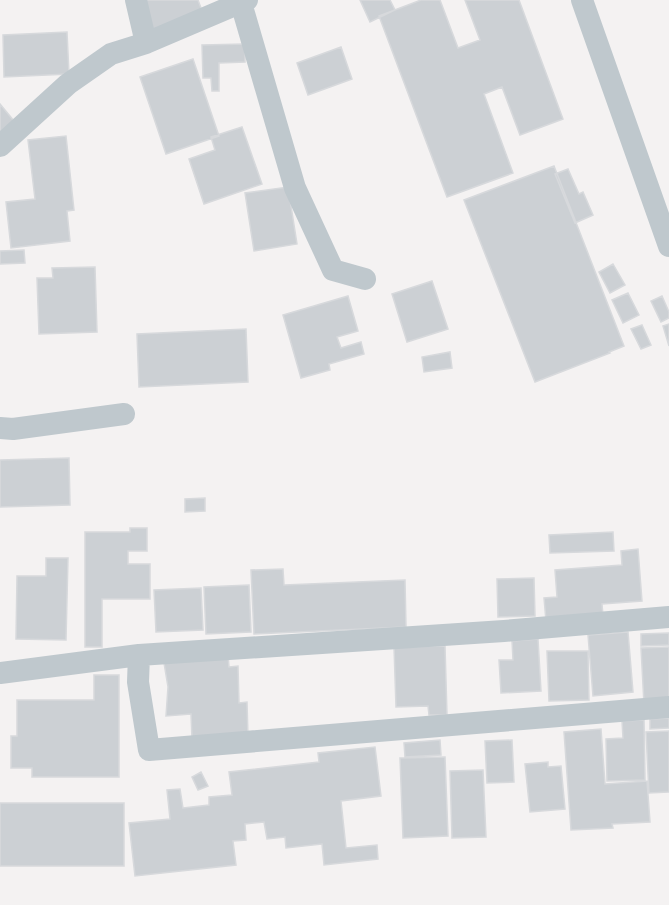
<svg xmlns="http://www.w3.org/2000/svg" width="669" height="905" viewBox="0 0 669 905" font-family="Jost,sans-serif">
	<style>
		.building { fill: #ccd0d4; stroke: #d7d9dc; stroke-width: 1.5 }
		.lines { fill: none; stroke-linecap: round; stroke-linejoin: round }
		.minor { stroke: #bfc8cd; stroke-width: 22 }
	</style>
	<rect width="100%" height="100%" fill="#f4f2f2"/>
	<path class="building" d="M 142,0 L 198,0 L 204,16 L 155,35 Z
		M 360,0 L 390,0 L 395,10 L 370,22 Z
		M 421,0 L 440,0 L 458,48 L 480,40 L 465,0 L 519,0 L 563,119 L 520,135 L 502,87 L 484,94 L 513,173 L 447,197 L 379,16 Z
		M 67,32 L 69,74 L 4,77 L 3,35 Z
		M 245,44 L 245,62 L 219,63 L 219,91 L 212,91 L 211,78 L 203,78 L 202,45 Z
		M 341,47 L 352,79 L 308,95 L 297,63 Z
		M 193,59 L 219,136 L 166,154 L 140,77 Z
		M 0,104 L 14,121 L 0,133 Z
		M 242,127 L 262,184 L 204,204 L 189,159 L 215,150 L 211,137 Z
		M 66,136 L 74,210 L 67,211 L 70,241 L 11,248 L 6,202 L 35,199 L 28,140 Z
		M 554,166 L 624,346 L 609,352 L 610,353 L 535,382 L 464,200 Z
		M 568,169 L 579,194 L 583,192 L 593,215 L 575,223 L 555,174 Z
		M 288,187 L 297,244 L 254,251 L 245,193 Z
		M 24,250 L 25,263 L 0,264 L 0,251 Z
		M 613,264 L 625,285 L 610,293 L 599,272 Z
		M 95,267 L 97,332 L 39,334 L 37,278 L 53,278 L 52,268 Z
		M 432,281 L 448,329 L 407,342 L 392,294 Z
		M 628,293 L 639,315 L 623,323 L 612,300 Z
		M 348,296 L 358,331 L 337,337 L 341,348 L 361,342 L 364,354 L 329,364 L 330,370 L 301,378 L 283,315 Z
		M 662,296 L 669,312 L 669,318 L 661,322 L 651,301 Z
		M 669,324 L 669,346 L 663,326 Z
		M 642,325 L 651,345 L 641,349 L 631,329 Z
		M 246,329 L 248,382 L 139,387 L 137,334 Z
		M 450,352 L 452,368 L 424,372 L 422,357 Z
		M 69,458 L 70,505 L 0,507 L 0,460 Z
		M 205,498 L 205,511 L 185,512 L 185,499 Z
		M 130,528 L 147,528 L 147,551 L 128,551 L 128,564 L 150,564 L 150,599 L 102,599 L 102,647 L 85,647 L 85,532 L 130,532 Z
		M 613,532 L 614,551 L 550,553 L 549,535 Z
		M 638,549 L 642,601 L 602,604 L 603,616 L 546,621 L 544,598 L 557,597 L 555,570 L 622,565 L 621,551 Z
		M 46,558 L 68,558 L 66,640 L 16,639 L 17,576 L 46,576 Z
		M 283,569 L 284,585 L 405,580 L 406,627 L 254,634 L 251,570 Z
		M 534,578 L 535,616 L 498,617 L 497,579 Z
		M 249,585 L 251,632 L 206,634 L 204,587 Z
		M 201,588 L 203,630 L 156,632 L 154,590 Z
		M 628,632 L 633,692 L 593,696 L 588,635 Z
		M 669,633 L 669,645 L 641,646 L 641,634 Z
		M 538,639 L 541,691 L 501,693 L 499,660 L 513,660 L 512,641 Z
		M 445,646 L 447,715 L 429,715 L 428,706 L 396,707 L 394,647 Z
		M 669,647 L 669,702 L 644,704 L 641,648 Z
		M 547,651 L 588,651 L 589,700 L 549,701 Z
		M 228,655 L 229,667 L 238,666 L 239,703 L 247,702 L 248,737 L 192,739 L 191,714 L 166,716 L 168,687 L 163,657 Z
		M 94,675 L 119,675 L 119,777 L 32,777 L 32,768 L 11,768 L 11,736 L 17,736 L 17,700 L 94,700 Z
		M 669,718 L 669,728 L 650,729 L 650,719 Z
		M 644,720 L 645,780 L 607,781 L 606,739 L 623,738 L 622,721 Z
		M 601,729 L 605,784 L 647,781 L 650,822 L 612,824 L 613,828 L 571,830 L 564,732 Z
		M 669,731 L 669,792 L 649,793 L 646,732 Z
		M 440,740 L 441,755 L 405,757 L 404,743 Z
		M 512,740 L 514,782 L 487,783 L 485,741 Z
		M 375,747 L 381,796 L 341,801 L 346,848 L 377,845 L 378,859 L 324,865 L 322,844 L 286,848 L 285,837 L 267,839 L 264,822 L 245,824 L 246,840 L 233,841 L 236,865 L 135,876 L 129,823 L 170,819 L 167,790 L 180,789 L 183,808 L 209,805 L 209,797 L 232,795 L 229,772 L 319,762 L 318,753 Z
		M 445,757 L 448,836 L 403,838 L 400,758 Z
		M 548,762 L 548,767 L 561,766 L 565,809 L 530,812 L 525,764 Z
		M 483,770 L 486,837 L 452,838 L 450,771 Z
		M 201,772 L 208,786 L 198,790 L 192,777 Z
		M 0,803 L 124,803 L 124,866 L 0,866 Z"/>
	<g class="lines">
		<path class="minor" d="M 136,0 L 146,43
			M 582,0 L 669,246
			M 241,3 L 295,188 L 333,270 L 365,279
			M 0,146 L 68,84 L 111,54 L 146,43 L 247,0
			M 0,428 L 13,429 L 124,414
			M 139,655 L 504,631 L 669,617
			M 0,673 L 139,655 L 138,682 L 149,750 L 669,707"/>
	</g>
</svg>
